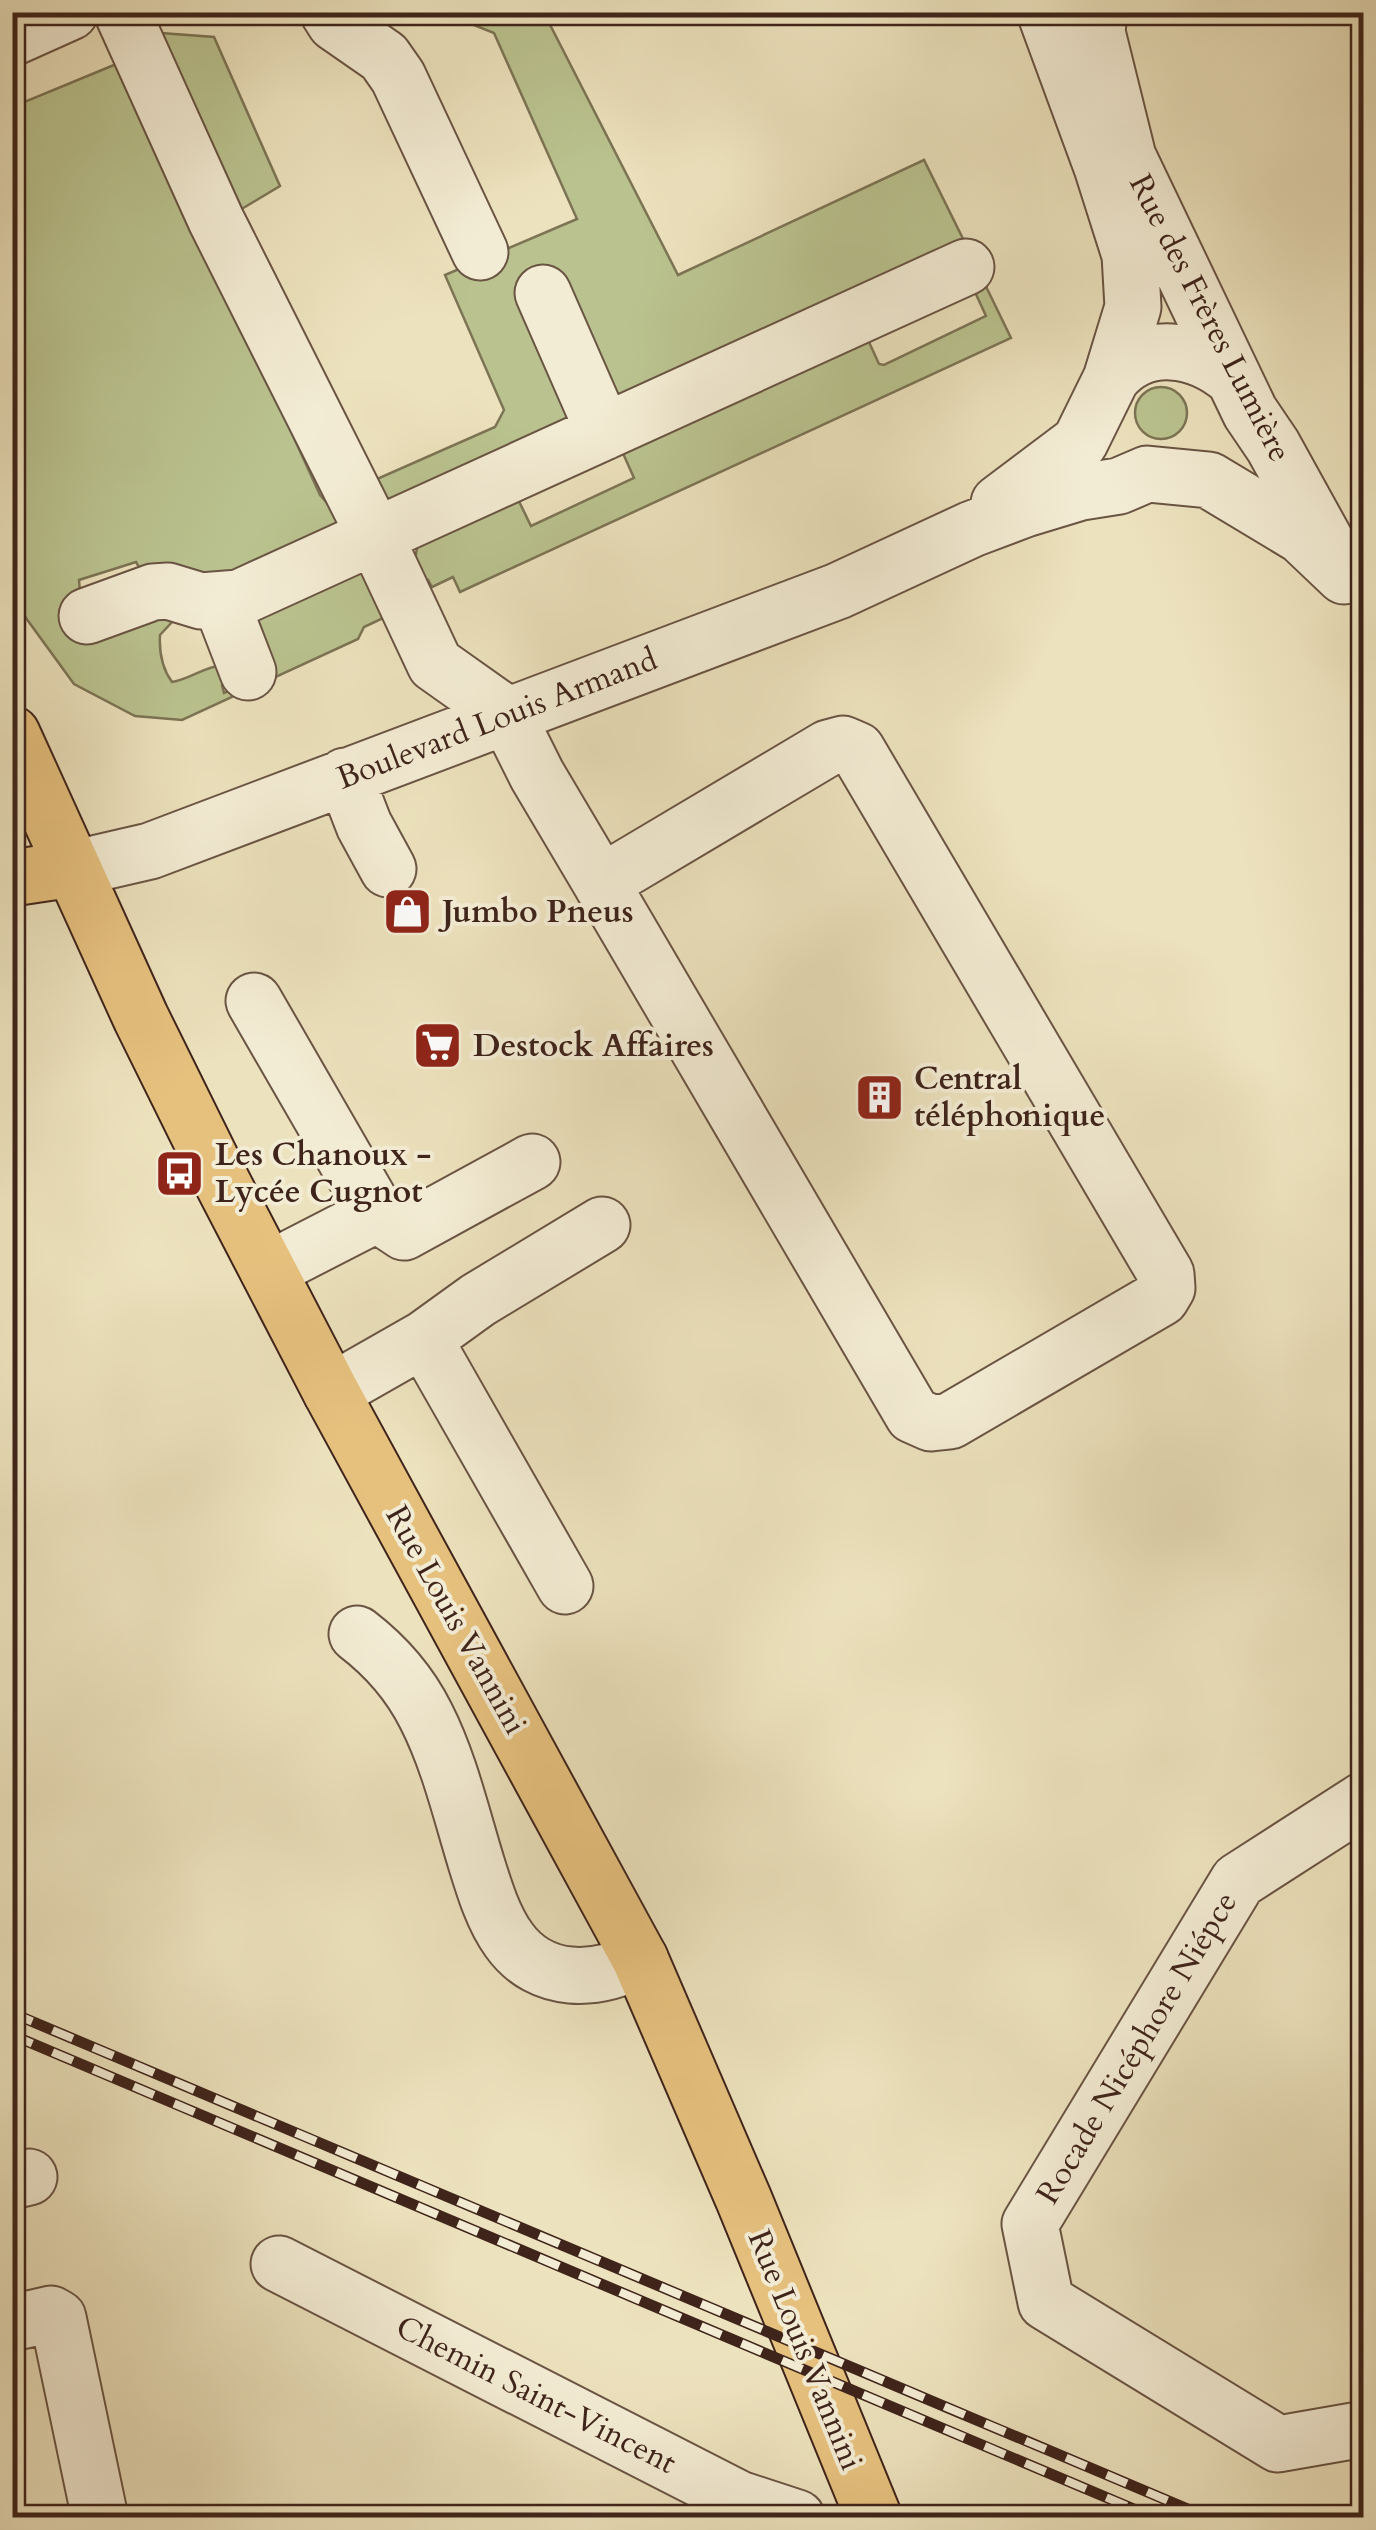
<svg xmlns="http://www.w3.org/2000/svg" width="1376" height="2530" viewBox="0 0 1376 2530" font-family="Cardo,serif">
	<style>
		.green { fill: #bac38f; stroke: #7c7455; stroke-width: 2.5 }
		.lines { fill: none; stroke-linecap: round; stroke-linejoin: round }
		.minor-casing { stroke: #6a5444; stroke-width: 59 }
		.major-casing { stroke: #3f241b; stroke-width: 59 }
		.minor { stroke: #f3ecd4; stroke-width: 55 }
		.major { stroke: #e6c17e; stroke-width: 55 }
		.rail-casing { stroke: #3f241b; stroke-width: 11 }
		.rail { stroke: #f3ecd4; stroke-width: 8; stroke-dasharray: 22; stroke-linecap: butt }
		.labels { text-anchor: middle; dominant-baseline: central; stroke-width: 8; stroke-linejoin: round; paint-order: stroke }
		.street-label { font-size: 32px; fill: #3f241b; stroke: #f3ecd4 }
		.poi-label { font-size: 32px; font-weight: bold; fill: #3f241b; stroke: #f3ecd4; text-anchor: start }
	</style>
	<rect width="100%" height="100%" fill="#ece2bd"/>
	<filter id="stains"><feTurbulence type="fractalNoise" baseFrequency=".002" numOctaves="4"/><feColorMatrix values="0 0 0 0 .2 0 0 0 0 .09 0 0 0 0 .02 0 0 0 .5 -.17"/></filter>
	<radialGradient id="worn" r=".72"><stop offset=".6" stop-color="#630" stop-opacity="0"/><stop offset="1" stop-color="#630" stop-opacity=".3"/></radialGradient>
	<path class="green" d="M 444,13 L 544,13 L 678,275 L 924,160 L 973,259 L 864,307 L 584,408 L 429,506 L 382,501 L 377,479 L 495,427 L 504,410 L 445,275 L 577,219 L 494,33 Z
		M 161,33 L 214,37 L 280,186 L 240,210 Z
		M 131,58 L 199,229 L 320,495 L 327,503 L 341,495 L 349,516 L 254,586 L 148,583 L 136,562 L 79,580 L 81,605 L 167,610 L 172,622 L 160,635 C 159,652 162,668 172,682 C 190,679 204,667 222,665 L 227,678 L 222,685 L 224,693 L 264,676 L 249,620 L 359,570 L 375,578 L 394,613 L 364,627 L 358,639 L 182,720 L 135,716 L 74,684 L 26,618 L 13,589 L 12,107 Z
		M 978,270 L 1011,338 L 460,592 L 453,577 L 432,587 L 428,580 L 419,585 L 414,567 L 419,535 L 512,487 L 531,526 L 634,478 L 617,440 L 863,329 L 879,364 L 884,365 L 986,316 L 969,279 Z
		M1135 413a26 26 0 1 1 52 0a26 26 0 1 1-52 0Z"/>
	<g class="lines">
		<defs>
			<path id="minor" d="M 122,12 L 216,220 L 375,536 L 435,664 L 507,715 L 537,775 L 601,883
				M 328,12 L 335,23 L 384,57 L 398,77 L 480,252
				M 1099,12 L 1097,32 L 1128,157 L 1250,412 L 1273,446 L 1331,551
				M 12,38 L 70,12
				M 543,293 L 604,432
				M 1111,379 C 1144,338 1198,348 1234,379
				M 999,503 L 1080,442 L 1111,379 L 1133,307 L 1130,255 L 1102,167 L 1045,12
				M 221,602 L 248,672
				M 87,616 L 153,592 L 168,591 L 201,601 L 239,598 L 966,267
				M 843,744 L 857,750 L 1166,1274 L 1167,1288 L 1161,1298 L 950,1421 L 931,1423 L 913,1415 L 601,883 L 828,748 Z
				M 345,776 L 364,825 L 388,869
				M 72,869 L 150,851 L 838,591 L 972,529 L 1025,509 L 1081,492 L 1119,486 L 1147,474 L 1209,480 L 1302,536 L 1344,576
				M 254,1001 L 377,1214 L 404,1232 L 532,1162
				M 268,1270 L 377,1214
				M 424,1339 L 565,1586
				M 331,1392 L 424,1339 L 478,1300 L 602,1225
				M 357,1634 C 387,1657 409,1682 426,1716 C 449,1761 461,1813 476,1862 C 484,1888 493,1918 509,1940 C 541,1985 597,1982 640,1959
				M 1364,1800 L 1238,1881 L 1030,2224 L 1046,2302 L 1278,2444 L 1364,2429
				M 12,2181 L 29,2177
				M 279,2264 L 739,2499 L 797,2518
				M 12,2323 L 51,2314 L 58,2318 L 100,2518"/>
			<path id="major" d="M 12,734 L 141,1018 L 222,1182 L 331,1392 L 640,1959 L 744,2200 L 874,2518
				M 12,878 L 72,869"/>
		</defs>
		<use href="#minor" class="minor-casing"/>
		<use href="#major" class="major-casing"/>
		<use href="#minor" class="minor"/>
		<use href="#major" class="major"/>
		<defs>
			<path id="rail" d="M 12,2013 L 1209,2518
				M 12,2035 L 1155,2518"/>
		</defs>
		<use href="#rail" class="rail-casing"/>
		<use href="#rail" class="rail"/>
	</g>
	<defs>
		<symbol id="shop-square" viewBox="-11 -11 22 22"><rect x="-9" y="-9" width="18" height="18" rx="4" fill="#8f2418" stroke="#f3ecd4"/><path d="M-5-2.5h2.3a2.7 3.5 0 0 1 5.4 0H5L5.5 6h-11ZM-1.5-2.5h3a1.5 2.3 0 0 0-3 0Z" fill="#fff"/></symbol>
		<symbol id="supermarket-square" viewBox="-11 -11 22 22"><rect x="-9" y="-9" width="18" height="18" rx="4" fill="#8f2418" stroke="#f3ecd4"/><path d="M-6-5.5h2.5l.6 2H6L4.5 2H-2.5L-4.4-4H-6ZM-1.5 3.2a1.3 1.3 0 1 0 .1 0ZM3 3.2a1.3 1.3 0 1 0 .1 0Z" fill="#fff"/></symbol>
		<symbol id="building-square" viewBox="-11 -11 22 22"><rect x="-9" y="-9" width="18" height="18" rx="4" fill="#8f2418" stroke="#f3ecd4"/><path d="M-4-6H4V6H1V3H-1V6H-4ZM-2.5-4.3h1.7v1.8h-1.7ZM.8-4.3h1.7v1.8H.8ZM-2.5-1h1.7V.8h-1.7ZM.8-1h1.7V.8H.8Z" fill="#fff"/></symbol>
		<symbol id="bus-square" viewBox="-11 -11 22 22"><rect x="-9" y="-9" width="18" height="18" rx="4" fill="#8f2418" stroke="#f3ecd4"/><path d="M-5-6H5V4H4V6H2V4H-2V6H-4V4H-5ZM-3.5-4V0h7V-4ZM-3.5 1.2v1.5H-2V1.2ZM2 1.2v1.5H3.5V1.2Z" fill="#fff"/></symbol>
	</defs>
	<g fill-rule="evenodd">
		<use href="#shop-square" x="380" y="884" width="55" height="55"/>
		<use href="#supermarket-square" x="410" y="1018" width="55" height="55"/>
		<use href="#building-square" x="852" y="1070" width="55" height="55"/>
		<use href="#bus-square" x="152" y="1146" width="55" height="55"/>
	</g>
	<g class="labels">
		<g class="street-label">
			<text transform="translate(1210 318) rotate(63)">Rue des Frères Lumière</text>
			<text transform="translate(497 719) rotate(-21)">Boulevard Louis Armand</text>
			<text transform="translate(456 1620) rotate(61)">Rue Louis Vannini</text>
			<text transform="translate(1137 2048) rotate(-59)">Rocade Nicéphore Niépce</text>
			<text transform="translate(805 2350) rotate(68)">Rue Louis Vannini</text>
			<text transform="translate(536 2395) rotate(27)">Chemin Saint-Vincent</text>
		</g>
		<g class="poi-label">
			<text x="442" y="912">Jumbo Pneus</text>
			<text x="473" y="1046">Destock Affaires</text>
			<text x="914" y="1079">Central<tspan x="914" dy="37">téléphonique</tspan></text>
			<text x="215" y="1155">Les Chanoux -<tspan x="215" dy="37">Lycée Cugnot</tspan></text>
		</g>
	</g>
	<rect width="1376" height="2530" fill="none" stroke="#ece2bd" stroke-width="50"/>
	<rect x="15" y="15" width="1346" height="2500" fill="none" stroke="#3f241b" stroke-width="5"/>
	<rect x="25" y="25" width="1326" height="2480" fill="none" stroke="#3f241b" stroke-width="2.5"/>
	<rect width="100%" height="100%" filter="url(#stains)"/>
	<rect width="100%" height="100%" fill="url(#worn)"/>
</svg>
